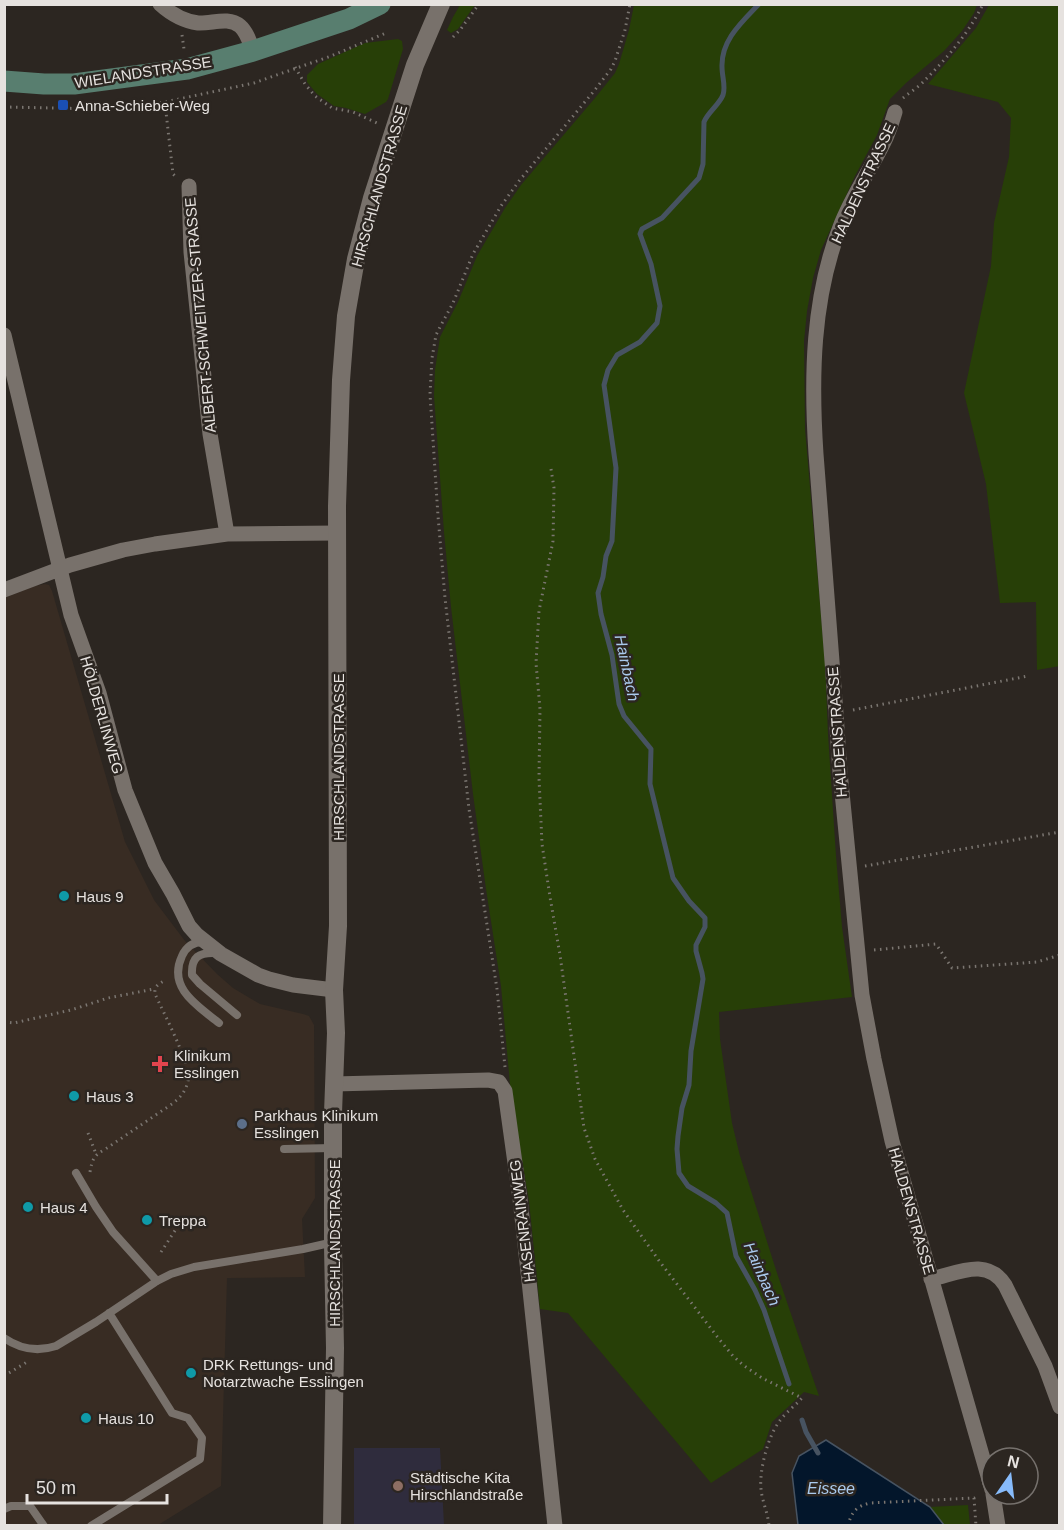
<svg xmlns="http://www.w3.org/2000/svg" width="1064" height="1530" viewBox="0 0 1064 1530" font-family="Arial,sans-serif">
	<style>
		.built { fill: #382c23 }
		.education { fill: #2f2c3d }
		.green { fill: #273f07 }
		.water { fill: #03162b; stroke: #475361; stroke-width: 1.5 }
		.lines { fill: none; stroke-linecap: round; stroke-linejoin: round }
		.stream { stroke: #475361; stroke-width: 5 }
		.path { stroke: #7b7671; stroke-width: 3; stroke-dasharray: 1.5 4.5; stroke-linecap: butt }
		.service { stroke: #78716b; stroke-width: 8 }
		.minor { stroke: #78716b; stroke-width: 15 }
		.tertiary { stroke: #78716b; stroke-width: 18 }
		.secondary { stroke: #587e6f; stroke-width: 21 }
		.transit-dot { fill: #1a4fb4; stroke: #2c2621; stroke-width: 2 }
		.culture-dot { fill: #0f9aa8; stroke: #2c2621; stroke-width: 2 }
		.health-dot { fill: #e0444e; stroke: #2c2621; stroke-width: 2 }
		.service-dot { fill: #5c6f8a; stroke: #2c2621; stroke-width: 2 }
		.education-dot { fill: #8d6e63; stroke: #2c2621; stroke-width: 2 }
		.labels { text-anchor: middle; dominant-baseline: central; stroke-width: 5; stroke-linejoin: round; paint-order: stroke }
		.street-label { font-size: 15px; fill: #e6e2df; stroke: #2c2621 }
		.poi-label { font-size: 15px; fill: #e6e2df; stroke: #2c2621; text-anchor: start }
		.water-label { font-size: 16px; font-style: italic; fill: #aacaed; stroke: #2c2621 }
	</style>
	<rect width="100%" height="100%" fill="#2c2621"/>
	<path class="built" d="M 45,584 L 49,585 L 52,591 L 125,842 L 154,900 L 185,941 L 217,974 L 233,988 L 260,1004 L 303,1014 L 309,1016 L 314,1025 L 315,1198 L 302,1219 L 305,1277 L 227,1278 L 221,1486 L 158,1525 L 5,1526 L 4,598 L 35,586 Z"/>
	<path class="education" d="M 354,1448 L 440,1448 L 444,1525 L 354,1525 Z"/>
	<path class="green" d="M 460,5 L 475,5 L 458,29 L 451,33 L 447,30 L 453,17 Z
		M 634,5 L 977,5 L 974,13 L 962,31 L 944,51 L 906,83 L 890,99 L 877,135 L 855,176 L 821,250 L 813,278 L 807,311 L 804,341 L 805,429 L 825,662 L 828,734 L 836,856 L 842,927 L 852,997 L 719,1012 L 720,1039 L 732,1123 L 740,1156 L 776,1270 L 819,1396 L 804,1392 L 772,1422 L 763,1449 L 711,1483 L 568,1313 L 540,1309 L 529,1201 L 511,1095 L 501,986 L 486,889 L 473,794 L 451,607 L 444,532 L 434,396 L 435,370 L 440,337 L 458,302 L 477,256 L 505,208 L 521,185 L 595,98 L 615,73 L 619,64 L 629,30 Z
		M 989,5 L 1059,5 L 1060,666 L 1037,670 L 1036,602 L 1000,603 L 986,484 L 964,393 L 991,266 L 994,223 L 1009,157 L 1011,118 L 998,102 L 928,84 L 976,28 Z
		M 398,39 L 402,41 L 403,49 L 388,99 L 386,102 L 365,114 L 346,108 L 334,106 L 317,94 L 307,82 L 307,75 L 318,64 L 365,43 Z
		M 968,1505 L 970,1525 L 855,1526 L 872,1510 Z"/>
	<path class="water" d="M 826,1440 L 930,1507 L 944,1525 L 798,1525 L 792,1473 L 799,1456 Z"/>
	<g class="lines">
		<path class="stream" d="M 759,4 C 742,22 721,40 722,67 C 722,77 726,86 723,95 C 719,105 708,112 704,122 L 703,164 L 699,178 L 662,218 L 642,229 L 640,234 L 651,264 L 660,306 L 657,323 L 640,342 L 617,355 L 608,370 L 604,385 L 616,468 L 612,541 L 606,556 L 603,577 L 598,593 L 601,614 L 612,655 L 619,704 L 624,716 L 651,749 L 650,784 L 673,878 L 689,901 L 705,918 L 705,927 L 696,945 L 696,951 L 702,973 L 703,979 L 691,1051 L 689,1085 L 682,1108 L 678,1136 L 677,1149 L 679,1173 L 688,1186 L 716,1203 L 727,1213 L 736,1256 L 755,1290 L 764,1310 L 789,1384
			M 802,1420 L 806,1432 L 818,1453"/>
		<path class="path" d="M 182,35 L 184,49
			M 453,37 L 460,30 L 479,4
			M 295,67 L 305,84 L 315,96 L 332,108 L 353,112 L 377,123
			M 903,98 C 910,92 919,87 925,80 C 947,58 969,33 983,4
			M 165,103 L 173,174 L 175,176
			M 4,107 L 101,109 L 165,102 L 254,83 L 331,56 L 386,33
			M 551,469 L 554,488 L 553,541 L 539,611 L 536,663 L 540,709 L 539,778 L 542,844 L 550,897 L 560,955 L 584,1128 L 595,1159 L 623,1210 L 660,1262 L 719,1339 L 733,1356 L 743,1365 L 762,1378 L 802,1398 C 795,1406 785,1413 779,1422 C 768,1436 759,1471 761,1489 C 762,1501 768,1513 769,1526
			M 853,710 L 1028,676
			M 865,866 L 1060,832
			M 874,950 L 936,944 L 952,968 L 1037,962 L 1060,955
			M 4,1022 L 14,1023 L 71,1010 L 108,998 L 154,989
			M 505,1067 L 497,989 L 469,809 L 445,598 L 438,516 L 430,394 L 432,358 L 436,335 L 440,327 L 453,303 L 473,254 L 501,206 L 519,181 L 594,91 L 611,69 L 615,61 L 625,30 L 630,4
			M 88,1133 L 96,1154
			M 90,1172 C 92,1160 94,1155 104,1150 L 172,1104 C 180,1098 186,1091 188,1081 C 191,1064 163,1012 155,994 C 154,986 159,984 165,980
			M 161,1252 L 178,1226
			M 4,1376 L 27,1362
			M 848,1526 C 851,1512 857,1506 870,1503 L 974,1498 L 976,1526"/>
		<path class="service" d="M 203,942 C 193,942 186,947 182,956 C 167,988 198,1006 219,1023
			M 216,953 C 199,952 191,957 192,975 L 200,984 L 237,1015
			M 284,1149 L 333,1148
			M 76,1173 L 96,1207 L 113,1232 L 157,1281
			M 4,1338 C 20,1349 38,1352 56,1346 L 96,1322 L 157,1281 L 171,1274 L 194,1267 L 303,1249 L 325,1244 L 332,1246
			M 4,1509 L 11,1506 L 30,1506 L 44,1526
			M 91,1526 L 200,1459 L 202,1438 L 188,1418 L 172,1413 L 109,1313"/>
		<path class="minor" d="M 160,4 C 171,14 183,21 198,23 C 212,24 228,16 240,26 C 247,32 250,43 253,51
			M 895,112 C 892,122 889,132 884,142 C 870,171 851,197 840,227 C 812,299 811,378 816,454 L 836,713 L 840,772 L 862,995 L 874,1059 L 892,1141 L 992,1490
			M 189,186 L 191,252 L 210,434 L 227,534
			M 4,335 L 71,615 L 99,693 L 125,790 L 155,863 L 173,894 L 189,926 L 197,935 L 221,954 L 258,975 L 269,979 L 293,985 L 334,990
			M 4,590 L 70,565 L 123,550 L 155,544 L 227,534 L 338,533
			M 334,1084 L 488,1080 L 499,1082 L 505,1091 L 520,1199 L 529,1281 L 555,1526
			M 931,1279 C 958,1273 987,1257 1005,1285 L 1045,1366 L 1060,1407
			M 993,1494 L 998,1526"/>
		<path class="tertiary" d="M 332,1526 L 335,1348 L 333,1246 L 333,1113 L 336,1033 L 334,990 L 338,926 L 337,506 L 341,380 L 346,316 L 356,259 L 372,198 L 415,65 L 441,4"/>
		<path class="secondary" d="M 4,81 L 44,84 L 74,84 L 187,69 L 253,51 L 349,19 L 380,4"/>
	</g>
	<rect class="transit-dot" x="57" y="99" width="12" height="12" rx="3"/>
	<g class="culture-dot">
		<circle cx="64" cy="896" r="6"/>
		<circle cx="74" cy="1096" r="6"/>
		<circle cx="28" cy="1207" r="6"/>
		<circle cx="147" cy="1220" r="6"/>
		<circle cx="191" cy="1373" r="6"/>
		<circle cx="86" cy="1418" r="6"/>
	</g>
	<path class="health-dot" d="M157 1055h6v6h6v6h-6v6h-6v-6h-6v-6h6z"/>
	<circle class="service-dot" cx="242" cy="1124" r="6"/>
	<circle class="education-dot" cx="398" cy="1486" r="6"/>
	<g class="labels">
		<g class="street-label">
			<text transform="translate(143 72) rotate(-9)">WIELANDSTRASSE</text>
			<text transform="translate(863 183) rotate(-65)">HALDENSTRASSE</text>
			<text transform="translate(379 186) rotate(-74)">HIRSCHLANDSTRASSE</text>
			<text transform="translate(200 315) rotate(-95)">ALBERT-SCHWEITZER-STRASSE</text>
			<text transform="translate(102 715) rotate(74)">HÖLDERLINWEG</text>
			<text transform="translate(837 732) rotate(-94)">HALDENSTRASSE</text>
			<text transform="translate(338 757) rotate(-90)">HIRSCHLANDSTRASSE</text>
			<text transform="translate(912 1211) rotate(74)">HALDENSTRASSE</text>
			<text transform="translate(522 1221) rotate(-97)">HASENRAINWEG</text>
			<text transform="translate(334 1243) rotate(-90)">HIRSCHLANDSTRASSE</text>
		</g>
		<g class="poi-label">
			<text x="75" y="105">Anna-Schieber-Weg</text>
			<text x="76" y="896">Haus 9</text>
			<text x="174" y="1055">Klinikum<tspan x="174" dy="17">Esslingen</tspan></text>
			<text x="86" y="1096">Haus 3</text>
			<text x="254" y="1115">Parkhaus Klinikum<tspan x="254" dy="17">Esslingen</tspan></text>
			<text x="40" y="1207">Haus 4</text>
			<text x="159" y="1220">Treppa</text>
			<text x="203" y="1364">DRK Rettungs- und<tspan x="203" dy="17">Notarztwache Esslingen</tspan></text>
			<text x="98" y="1418">Haus 10</text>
			<text x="410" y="1477">Städtische Kita<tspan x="410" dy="17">Hirschlandstraße</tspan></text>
		</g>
		<g class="water-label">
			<text transform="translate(627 668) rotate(78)">Hainbach</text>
			<text transform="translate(762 1274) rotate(66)">Hainbach</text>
			<text x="831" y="1488">Eissee</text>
		</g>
	</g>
	<rect width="1064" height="1530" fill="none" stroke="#e6e2df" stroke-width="12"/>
	<g transform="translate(1010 1476) rotate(14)"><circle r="28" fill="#2c2621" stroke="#76716d" stroke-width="1.5"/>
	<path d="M0-4.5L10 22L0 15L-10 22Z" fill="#87bbfb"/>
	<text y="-9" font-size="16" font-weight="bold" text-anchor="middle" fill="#e6e2df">N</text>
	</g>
	<path d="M27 1494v9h140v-9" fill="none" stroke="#e6e2df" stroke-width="3"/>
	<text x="36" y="1494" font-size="18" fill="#e6e2df" stroke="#2c2621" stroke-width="4.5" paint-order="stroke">50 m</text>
</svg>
